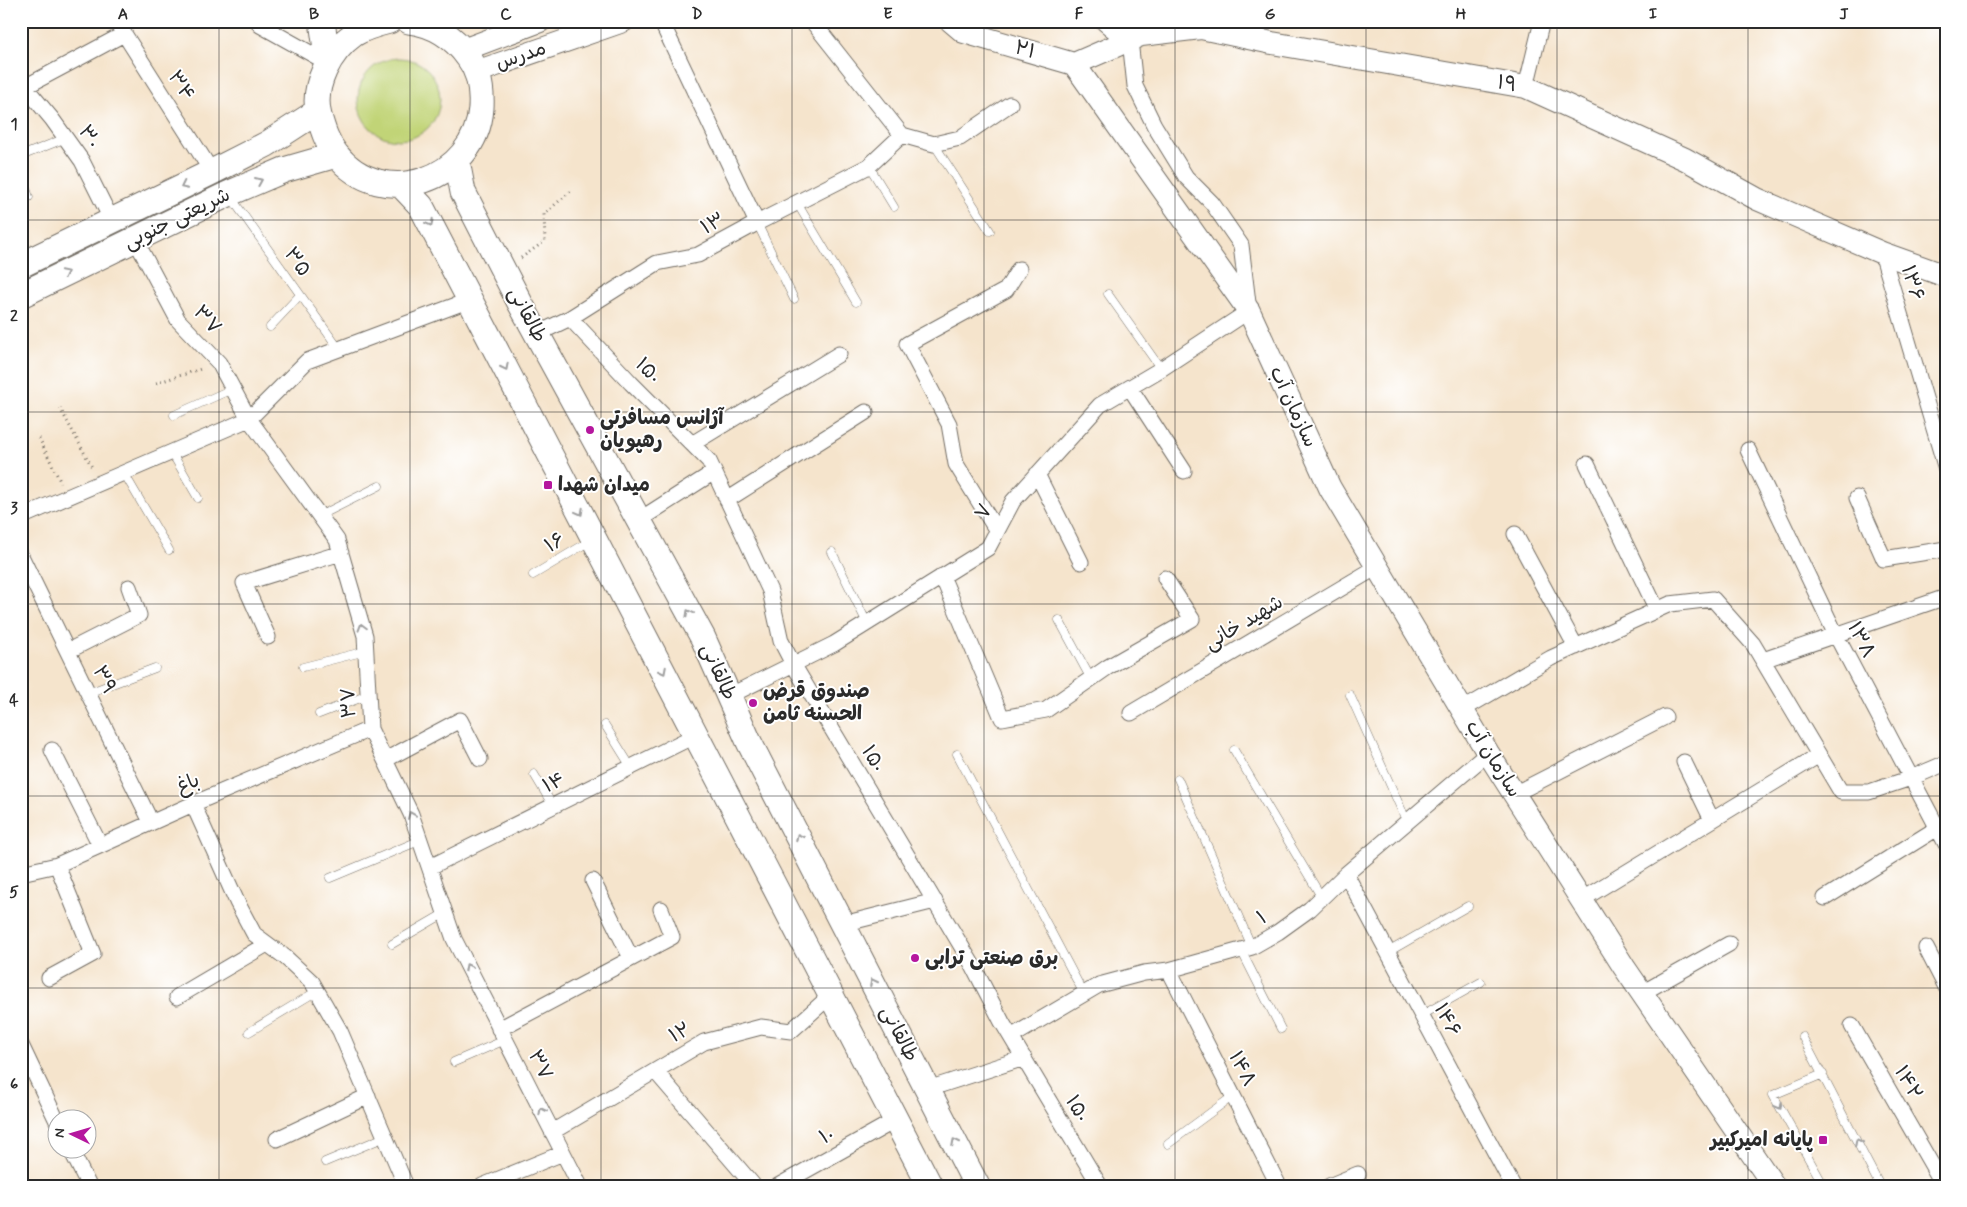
<svg xmlns="http://www.w3.org/2000/svg" width="1967" height="1207" viewBox="0 0 1967 1207" font-family="Mynerve,'Playpen Sans Arabic',sans-serif">
	<style>
		.grass { fill: #c1d477; stroke: #768051 }
		.lines { fill: none; stroke-linecap: round; stroke-linejoin: round }
		.lane-casing { stroke: #726c63; stroke-width: 9 }
		.street-casing { stroke: #726c63; stroke-width: 17 }
		.secondary-casing { stroke: #726c63; stroke-width: 24 }
		.primary-casing { stroke: #726c63; stroke-width: 27 }
		.path { stroke: #726c63; stroke-width: 3; stroke-dasharray: 1 4; stroke-linecap: butt }
		.lane { stroke: #fff; stroke-width: 8 }
		.street { stroke: #fff; stroke-width: 15 }
		.secondary { stroke: #fff; stroke-width: 22 }
		.primary { stroke: #fff; stroke-width: 25 }
		.oneway { stroke: #a0a0a0 }
		.grid { fill: none; stroke: #2b2b2b; stroke-width: 1; stroke-opacity: 0.55 }
		.poi-dot { fill: #b5179e; stroke: #fff; stroke-width: 2 }
		.labels { text-anchor: middle; dominant-baseline: central; stroke-width: 4; stroke-linejoin: round; paint-order: stroke }
		.street-label { font-size: 20px; fill: #2b2b2b; stroke: #fff }
		.poi-label { font-size: 20px; font-weight: bold; fill: #2b2b2b; stroke: #fff; text-anchor: start }
		.neatline { fill: none; stroke: #2b2b2b; stroke-width: 2 }
		.grid-label { font-size: 16px; text-anchor: middle; font-weight: bold; fill: #2b2b2b }
	</style>
	<rect width="100%" height="100%" fill="#fff"/>
	<filter id="ink" filterUnits="userSpaceOnUse"><feTurbulence type="fractalNoise" baseFrequency=".02" numOctaves="2"/><feDisplacementMap in="SourceGraphic" scale="10" xChannelSelector="R" yChannelSelector="G"/><feConvolveMatrix kernelMatrix="1 2 1 2 8 2 1 2 1" color-interpolation-filters="sRGB"/></filter>
	<filter id="wash" filterUnits="userSpaceOnUse"><feTurbulence type="fractalNoise" baseFrequency=".0096" numOctaves="4" result="noise"/><feDisplacementMap in="SourceGraphic" scale="20" xChannelSelector="R" yChannelSelector="G"/><feGaussianBlur stdDeviation="1.12" result="paint"/><feColorMatrix in="noise" values="0 0 0 0 0 0 0 0 0 0 0 0 0 0 0 0 0 1.4 0 .05"/><feComposite in="paint" operator="in"/></filter>
	<g filter="url(#wash)">
		<rect width="100%" height="100%" fill="#f5e4cc"/>
		<path class="grass" d="M358 99a41 41 0 1 1 82 0a41 41 0 1 1-82 0Z"/>
	</g>
	<g filter="url(#ink)">
		<g class="lines">
			<defs>
				<path id="lane" d="M 934,144 L 990,231
					M 21,156 L 66,138
					M 869,166 L 894,207
					M 21,174 L 29,197
					M 230,196 L 339,349
					M 797,203 L 856,302
					M 757,223 L 794,299
					M 1108,294 L 1161,369
					M 270,327 L 300,295
					M 174,415 L 232,389
					M 172,453 L 198,498
					M 124,473 L 169,550
					M 319,516 L 379,486
					M 832,552 L 867,623
					M 533,575 L 590,541
					M 1059,620 L 1091,679
					M 303,667 L 366,651
					M 88,693 L 155,668
					M 1350,695 L 1407,822
					M 319,714 L 368,695
					M 605,725 L 631,767
					M 1234,750 L 1322,898
					M 957,754 L 1084,994
					M 534,774 L 553,806
					M 1178,779 L 1252,947
					M 330,878 L 421,840
					M 392,944 L 445,913
					M 1241,950 L 1281,1029
					M 1388,952 L 1468,906
					M 1422,1015 L 1481,982
					M 249,1032 L 317,991
					M 1802,1036 L 1880,1186
					M 454,1062 L 505,1040
					M 1823,1074 L 1773,1095 L 1824,1186
					M 1168,1144 L 1233,1096
					M 325,1162 L 385,1137"/>
				<path id="street" d="M 116,21 L 212,172
					M 258,21 L 260,25 L 328,63
					M 661,21 L 757,223
					M 812,21 L 902,135 L 934,144 L 960,138 L 1010,104
					M 21,82 L 52,119 L 82,161 L 112,221
					M 1526,87 L 1542,21
					M 21,89 L 124,34
					M 135,239 L 178,320 L 219,363 L 249,419 L 337,540 L 365,636 L 370,729 L 411,814 L 454,939 L 580,1186
					M 1882,253 L 1946,469
					M 570,318 L 631,383 L 709,461 L 770,591 L 781,641 L 793,664 L 972,964 L 1002,1022 L 1100,1186
					M 537,334 L 570,318 L 657,263 L 698,255 L 757,223 L 869,166 L 902,135
					M 1130,388 L 1184,471
					M 692,444 L 839,354
					M 1748,450 L 1836,635 L 1946,844
					M 1587,464 L 1657,610
					M 1037,474 L 1081,562
					M 1857,498 L 1884,559 L 1946,549
					M 727,500 L 866,412
					M 21,517 L 249,419 L 307,361 L 470,300
					M 639,520 L 714,472
					M 997,531 L 956,464 L 949,424 L 907,344 L 1006,290 L 1019,269
					M 1515,534 L 1576,647
					M 21,556 L 151,822
					M 942,576 L 1002,718 L 1046,710 L 1108,667 L 1192,619 L 1165,578
					M 268,637 L 244,583 L 341,553
					M 68,651 L 139,615 L 129,587
					M 1763,660 L 1946,597
					M 729,696 L 834,644 L 988,548 L 1013,501 L 1100,405 L 1161,369 L 1249,311 L 1241,245 L 1212,203 L 1186,177 L 1154,125 L 1135,86 L 1130,40
					M 1462,710 L 1551,658 L 1670,604 L 1713,599 L 1753,644 L 1841,792 L 1869,792 L 1911,778 L 1946,763
					M 1131,713 L 1377,567
					M 52,750 L 100,845
					M 385,760 L 460,720 L 480,759
					M 1684,762 L 1712,820
					M 1514,794 L 1665,717
					M 193,804 L 237,902 L 254,934 L 285,957 L 312,982 L 340,1031 L 406,1186
					M 430,867 L 696,735
					M 21,873 L 57,865 L 193,804 L 370,729
					M 1346,874 L 1513,1186
					M 593,881 L 631,958
					M 1825,898 L 1944,824
					M 1581,900 L 1819,755
					M 843,924 L 935,901
					M 1926,948 L 1946,987
					M 1169,970 L 1279,1186
					M 49,978 L 93,954 L 57,865
					M 1642,993 L 1729,944
					M 177,997 L 267,944
					M 1852,1026 L 1944,1186
					M 499,1029 L 672,937 L 661,909
					M 1011,1037 L 1099,985 L 1144,973 L 1169,970 L 1252,947 L 1278,932 L 1310,909 L 1346,874 L 1488,753
					M 21,1045 L 58,1123
					M 655,1071 L 754,1186
					M 928,1089 L 1024,1058
					M 552,1132 L 704,1042 L 761,1027 L 791,1031 L 831,995
					M 277,1139 L 368,1096
					M 71,1150 L 89,1186
					M 482,1186 L 563,1153
					M 778,1186 L 896,1120
					M 1329,1186 L 1358,1174"/>
				<path id="secondary" d="M 951,21 L 964,32 L 1074,64
					M 1107,21 L 1130,40
					M 463,50 L 540,21
					M 1074,64 L 1249,311 L 1330,488 L 1488,753 L 1624,967 L 1774,1186
					M 1074,64 L 1141,35 L 1201,28 L 1272,43 L 1526,87 L 1685,159 L 1757,199 L 1882,253 L 1946,276
					M 476,72 L 623,21"/>
				<path id="primary" d="M 322,21 L 328,63
					M 389,21 C 377,24 365,27 354,34 C 330,51 311,86 319,116 C 323,130 327,143 336,154 C 382,213 476,180 481,108 C 482,91 479,71 468,57 C 454,37 434,24 409,21
					M 457,161 L 463,192 L 520,303 L 703,638 L 749,742 L 977,1186
					M 401,185 L 421,206 L 930,1186
					M 21,265 L 212,172 L 267,144 L 318,111
					M 21,295 L 228,194 L 284,170 L 336,155"/>
			</defs>
			<use href="#lane" class="lane-casing"/>
			<use href="#street" class="street-casing"/>
			<use href="#secondary" class="secondary-casing"/>
			<use href="#primary" class="primary-casing"/>
			<path class="path" d="M 521,258 L 545,241 L 544,214 L 571,191
				M 156,383 L 201,369
				M 60,408 L 93,469
				M 39,438 L 61,483"/>
			<use href="#lane" class="lane"/>
			<use href="#street" class="street"/>
			<use href="#secondary" class="secondary"/>
			<use href="#primary" class="primary"/>
		</g>
		<defs><path id="oneway-chevron" d="M-2-3.5L2.5 0L-2 3.5" fill="none" stroke-width="1.6" stroke-linecap="round" stroke-linejoin="round" transform="scale(1.25)"/></defs>
		<g class="oneway">
			<use href="#oneway-chevron" transform="translate(259 181) rotate(-23)"/>
			<use href="#oneway-chevron" transform="translate(184 186) rotate(154)"/>
			<use href="#oneway-chevron" transform="translate(430 223) rotate(62)"/>
			<use href="#oneway-chevron" transform="translate(65 273) rotate(-26)"/>
			<use href="#oneway-chevron" transform="translate(505 367) rotate(63)"/>
			<use href="#oneway-chevron" transform="translate(580 512) rotate(62)"/>
			<use href="#oneway-chevron" transform="translate(689 613) rotate(-119)"/>
			<use href="#oneway-chevron" transform="translate(362 627) rotate(-106)"/>
			<use href="#oneway-chevron" transform="translate(663 671) rotate(63)"/>
			<use href="#oneway-chevron" transform="translate(411 815) rotate(-112)"/>
			<use href="#oneway-chevron" transform="translate(799 837) rotate(-117)"/>
			<use href="#oneway-chevron" transform="translate(468 967) rotate(-117)"/>
			<use href="#oneway-chevron" transform="translate(873 982) rotate(-117)"/>
			<use href="#oneway-chevron" transform="translate(1779 1106) rotate(61)"/>
			<use href="#oneway-chevron" transform="translate(542 1111) rotate(-117)"/>
			<use href="#oneway-chevron" transform="translate(955 1142) rotate(-117)"/>
			<use href="#oneway-chevron" transform="translate(1858 1142) rotate(-117)"/>
		</g>
	</g>
	<path class="grid" d="M 219,21 L 219,1186M 410,21 L 410,1186M 601,21 L 601,1186M 792,21 L 792,1186M 984,21 L 984,1186M 1175,21 L 1175,1186M 1366,21 L 1366,1186M 1557,21 L 1557,1186M 1748,21 L 1748,1186M 21,220 L 1946,220M 21,412 L 1946,412M 21,604 L 1946,604M 21,796 L 1946,796M 21,988 L 1946,988"/>
	<g class="poi-dot">
		<circle cx="590" cy="430" r="5"/>
		<rect x="543" y="480" width="10" height="10" rx="2.5"/>
		<circle cx="753" cy="703" r="5"/>
		<circle cx="915" cy="958" r="5"/>
		<rect x="1818" y="1135" width="10" height="10" rx="2.5"/>
	</g>
	<g class="labels">
		<g class="street-label">
			<text transform="translate(1025 50) rotate(16)">۲۱</text>
			<text transform="translate(521 56) rotate(-19)">مدرس</text>
			<text transform="translate(1507 84) rotate(10)">۱۹</text>
			<text transform="translate(181 86) rotate(57)">۳۴</text>
			<text transform="translate(89 137) rotate(56)">۳۰</text>
			<text transform="translate(177 219) rotate(-26)">شریعتی جنوبی</text>
			<text transform="translate(713 224) rotate(-29)">۱۳</text>
			<text transform="translate(297 262) rotate(54)">۳۵</text>
			<text transform="translate(1912 283) rotate(73)">۱۳۶</text>
			<text transform="translate(527 315) rotate(62)">طالقانی</text>
			<text transform="translate(207 320) rotate(48)">۳۷</text>
			<text transform="translate(648 371) rotate(46)">۱۵۰</text>
			<text transform="translate(1293 407) rotate(65)">سازمان آب</text>
			<text transform="translate(984 512) rotate(-61)">۷</text>
			<text transform="translate(555 543) rotate(-31)">۱۶</text>
			<text transform="translate(1244 623) rotate(-31)">شهید خانی</text>
			<text transform="translate(1861 640) rotate(63)">۱۳۸</text>
			<text transform="translate(718 672) rotate(66)">طالقانی</text>
			<text transform="translate(104 680) rotate(64)">۳۹</text>
			<text transform="translate(349 703) rotate(-93)">۳۷</text>
			<text transform="translate(873 759) rotate(59)">۱۵۰</text>
			<text transform="translate(1493 759) rotate(58)">سازمان آب</text>
			<text transform="translate(554 783) rotate(-26)">۱۴</text>
			<text transform="translate(188 784) rotate(-23)">باغ</text>
			<text transform="translate(1262 918) rotate(-31)">۱</text>
			<text transform="translate(1447 1020) rotate(62)">۱۴۶</text>
			<text transform="translate(680 1033) rotate(-29)">۱۲</text>
			<text transform="translate(899 1034) rotate(63)">طالقانی</text>
			<text transform="translate(540 1065) rotate(63)">۳۷</text>
			<text transform="translate(1242 1069) rotate(63)">۱۴۸</text>
			<text transform="translate(1908 1083) rotate(60)">۱۴۲</text>
			<text transform="translate(1077 1109) rotate(59)">۱۵۰</text>
			<text transform="translate(827 1136) rotate(-29)">۱۰</text>
		</g>
		<g class="poi-label">
			<text x="600" y="418">آژانس مسافرتی<tspan x="600" dy="23">رهپویان</tspan></text>
			<text x="558" y="485">میدان شهدا</text>
			<text x="763" y="691">صندوق قرض<tspan x="763" dy="23">الحسنه ثامن</tspan></text>
			<text x="925" y="958">برق صنعتی ترابی</text>
			<text x="1813" y="1140" text-anchor="end">پایانه امیرکبیر</text>
		</g>
	</g>
	<rect width="1967" height="1207" fill="none" stroke="#fff" stroke-width="55"/>
	<g transform="translate(72 1134) rotate(275)"><circle r="24" fill="#ffffff" stroke="#aaaaaa"/>
	<path d="M0-4L9 19L0 12L-9 19Z" fill="#b5179e"/>
	<text y="-8" font-size="14" font-weight="bold" text-anchor="middle" fill="#2b2b2b">N</text>
	</g>
	<rect x="28" y="28" width="1912" height="1152" class="neatline"/>
	<g class="grid-label">
		<text x="123" y="19">A</text>
		<text x="314" y="19">B</text>
		<text x="506" y="19">C</text>
		<text x="697" y="19">D</text>
		<text x="888" y="19">E</text>
		<text x="1079" y="19">F</text>
		<text x="1270" y="19">G</text>
		<text x="1461" y="19">H</text>
		<text x="1653" y="19">I</text>
		<text x="1844" y="19">J</text>
		<text x="14" y="129">1</text>
		<text x="14" y="321">2</text>
		<text x="14" y="513">3</text>
		<text x="14" y="705">4</text>
		<text x="14" y="897">5</text>
		<text x="14" y="1089">6</text>
	</g>
</svg>
